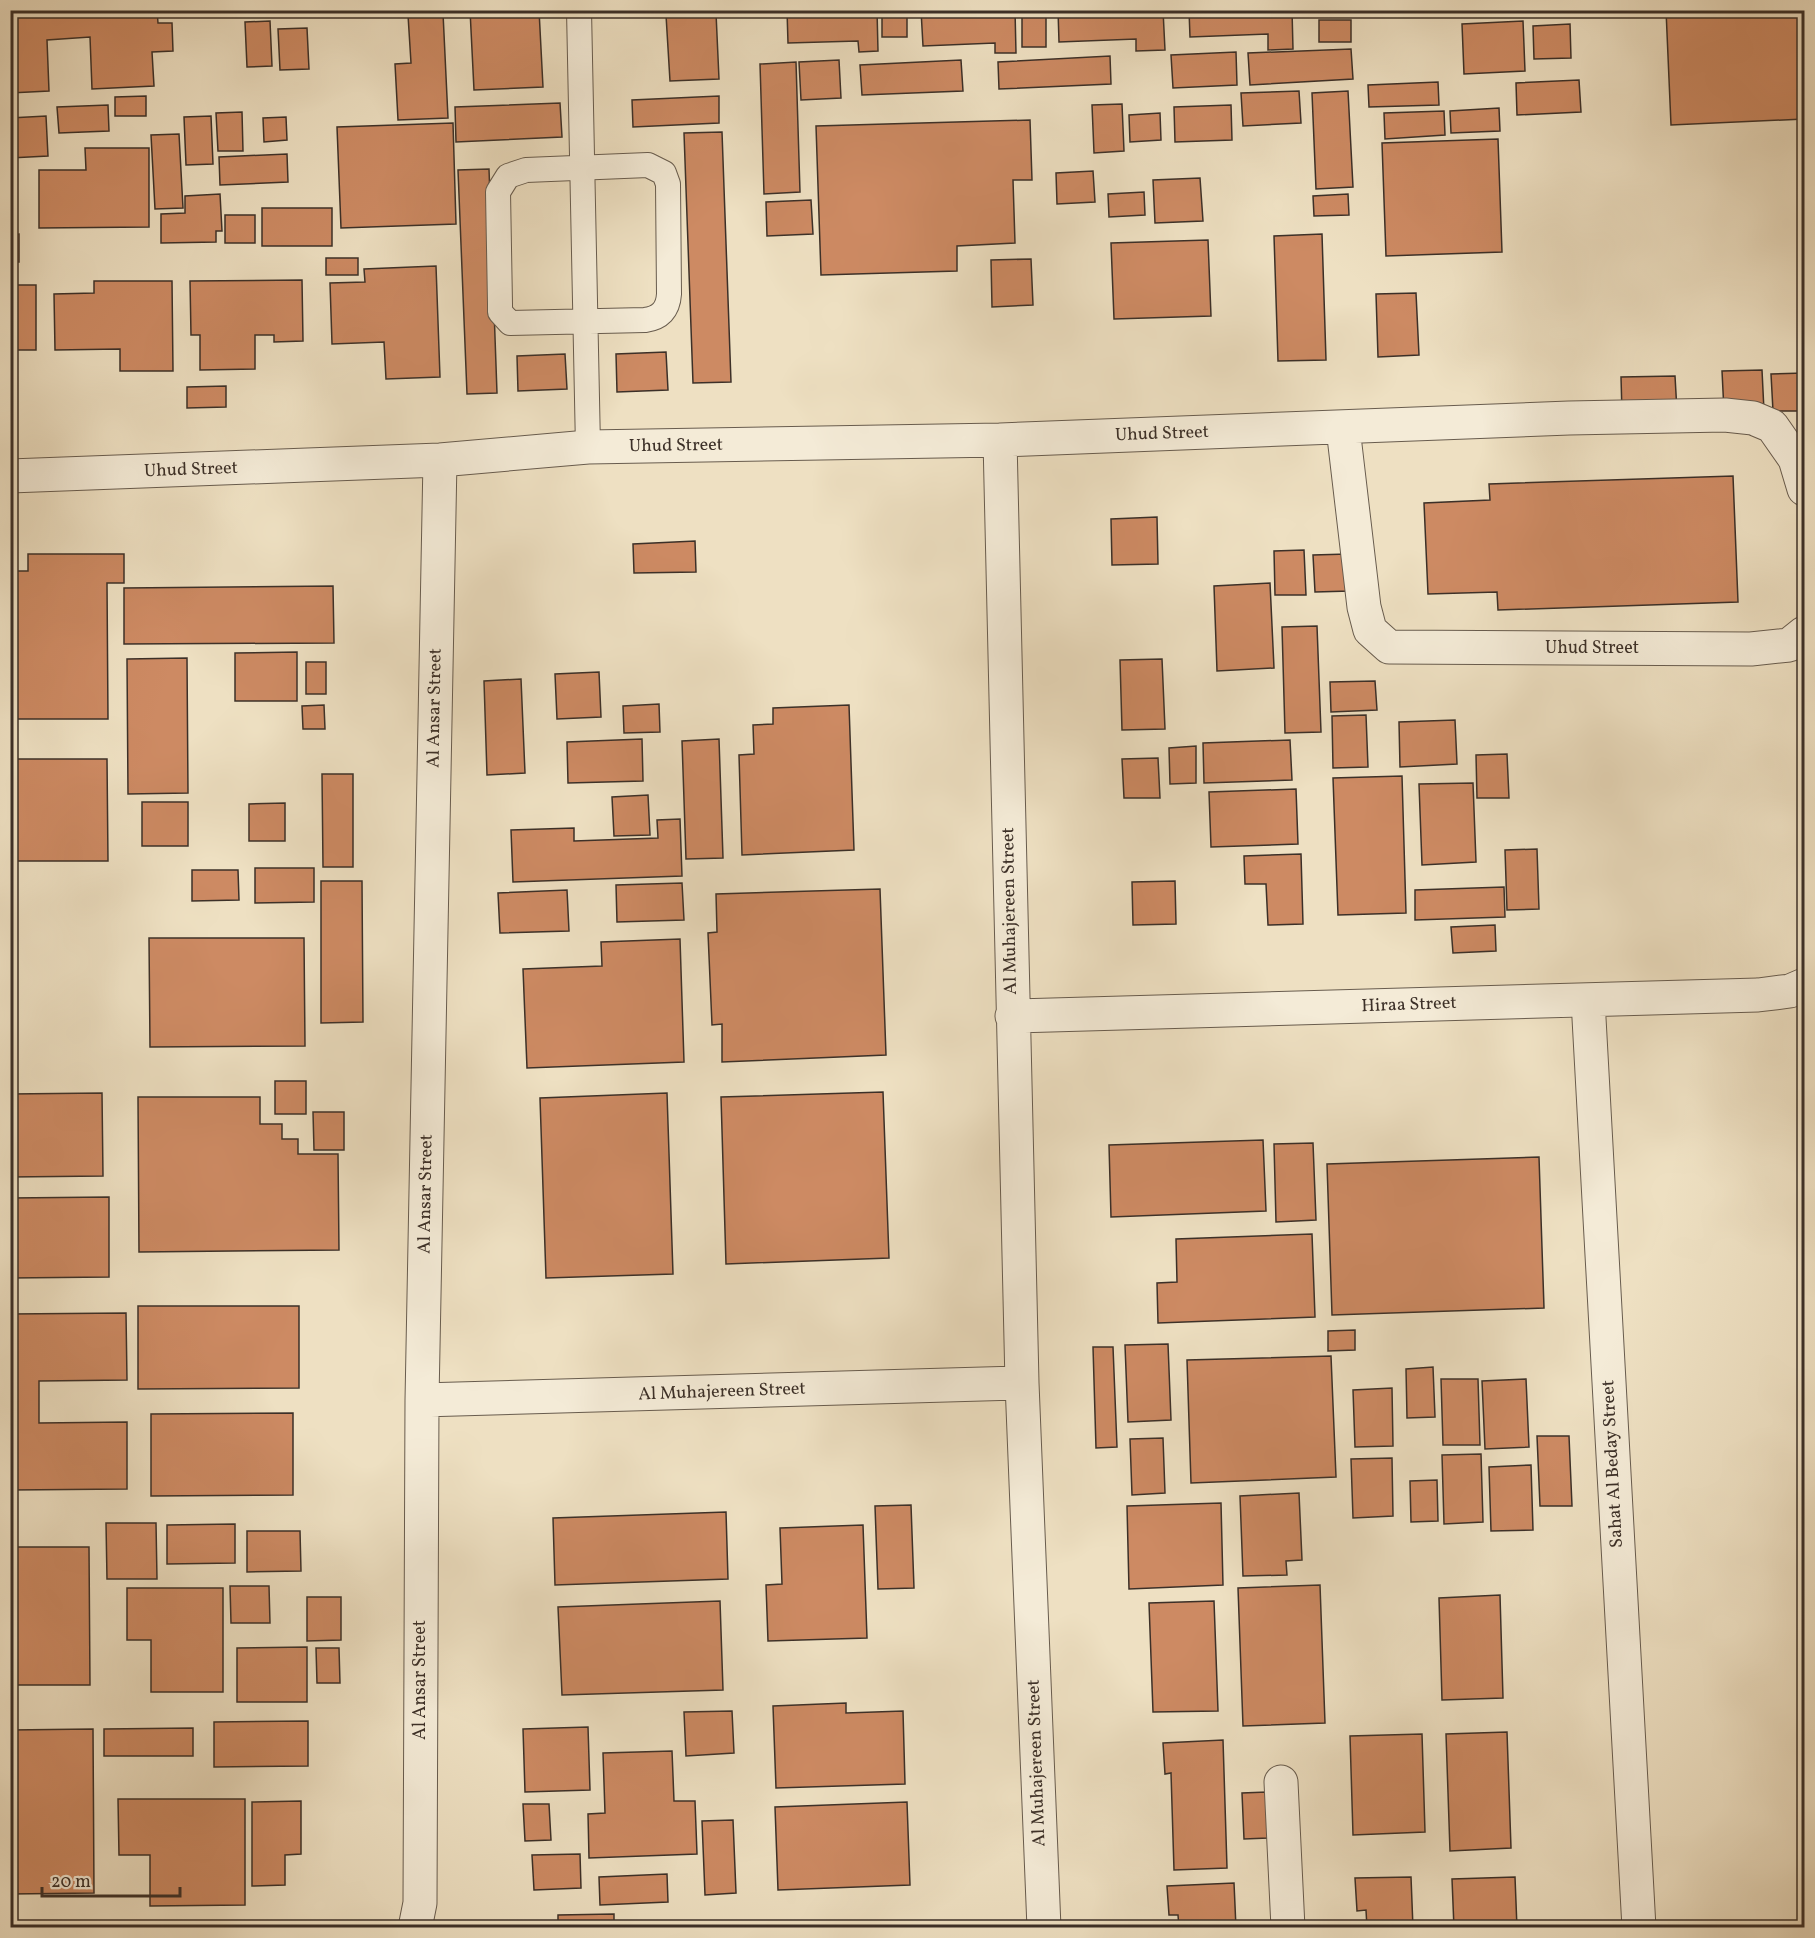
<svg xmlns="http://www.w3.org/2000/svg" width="1815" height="1938" viewBox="0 0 1815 1938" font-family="Vollkorn,serif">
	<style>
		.building { fill: #cd8a63; stroke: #3c3028; stroke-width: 1.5 }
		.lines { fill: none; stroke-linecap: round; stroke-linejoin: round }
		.service-casing { stroke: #685c4e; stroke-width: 26 }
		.minor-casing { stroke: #685c4e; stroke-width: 35 }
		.service { stroke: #f4ebd7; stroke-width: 24 }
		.minor { stroke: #f4ebd7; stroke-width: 33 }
		.labels { text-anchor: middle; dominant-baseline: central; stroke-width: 4.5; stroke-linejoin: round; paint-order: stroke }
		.street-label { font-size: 18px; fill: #3c3028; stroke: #f4ebd7 }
	</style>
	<rect width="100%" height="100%" fill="#eee0c2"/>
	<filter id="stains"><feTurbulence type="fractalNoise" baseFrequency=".00333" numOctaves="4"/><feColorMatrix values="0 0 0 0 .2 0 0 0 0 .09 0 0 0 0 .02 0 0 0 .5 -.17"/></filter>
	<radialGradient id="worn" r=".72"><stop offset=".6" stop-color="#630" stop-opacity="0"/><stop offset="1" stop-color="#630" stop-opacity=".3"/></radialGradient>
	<path class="building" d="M 10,10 L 157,10 L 158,23 L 172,23 L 173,51 L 152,52 L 154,86 L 92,89 L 90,37 L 47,40 L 49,91 L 10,93 Z
		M 470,10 L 539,10 L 543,87 L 474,90 Z
		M 787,10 L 877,10 L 878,51 L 859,52 L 858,41 L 788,43 Z
		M 882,10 L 907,10 L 907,37 L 882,37 Z
		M 921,10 L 1015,10 L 1016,53 L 995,53 L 995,43 L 923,46 Z
		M 1022,10 L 1046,10 L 1046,47 L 1022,47 Z
		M 1058,10 L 1163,10 L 1165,50 L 1136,51 L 1136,39 L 1059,42 Z
		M 1189,10 L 1292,10 L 1293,49 L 1268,50 L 1268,34 L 1190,37 Z
		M 1329,10 L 1481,10 L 1329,16 Z
		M 1537,10 L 1569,10 L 1570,12 L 1537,13 Z
		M 1666,10 L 1804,10 L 1804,119 L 1671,125 Z
		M 443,13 L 448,118 L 398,120 L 395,64 L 411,63 L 408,15 Z
		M 716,13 L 719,79 L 670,81 L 666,15 Z
		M 1319,20 L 1351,20 L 1351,42 L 1319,42 Z
		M 270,21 L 272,66 L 247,67 L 245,22 Z
		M 1523,21 L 1525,71 L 1464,74 L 1462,24 Z
		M 1570,24 L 1571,58 L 1534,59 L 1533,26 Z
		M 307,28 L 309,69 L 280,70 L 278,29 Z
		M 1351,49 L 1353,79 L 1250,85 L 1248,53 Z
		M 1236,52 L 1237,85 L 1173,88 L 1171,55 Z
		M 1110,56 L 1111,84 L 999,89 L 998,62 Z
		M 839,60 L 841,98 L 801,100 L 799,62 Z
		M 961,60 L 963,91 L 862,95 L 860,65 Z
		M 796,62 L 800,192 L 764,194 L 760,64 Z
		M 1579,80 L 1581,112 L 1517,115 L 1516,83 Z
		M 1438,82 L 1439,105 L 1369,107 L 1368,85 Z
		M 1299,91 L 1301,123 L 1243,126 L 1241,93 Z
		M 1348,91 L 1353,187 L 1316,189 L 1312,93 Z
		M 146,96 L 146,116 L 115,116 L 115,97 Z
		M 719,96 L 719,123 L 633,127 L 632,100 Z
		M 560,103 L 562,137 L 456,142 L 455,107 Z
		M 1122,104 L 1124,151 L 1094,153 L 1092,105 Z
		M 108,105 L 109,131 L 59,133 L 57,107 Z
		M 1231,105 L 1232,140 L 1175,142 L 1174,107 Z
		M 1499,108 L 1500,131 L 1451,133 L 1450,111 Z
		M 1444,111 L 1445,135 L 1385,139 L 1384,113 Z
		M 242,112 L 243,151 L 218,151 L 216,113 Z
		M 1160,113 L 1161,140 L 1130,142 L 1129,115 Z
		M 46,116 L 48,156 L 10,158 L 10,118 Z
		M 211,116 L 213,164 L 186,165 L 184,117 Z
		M 286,117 L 287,140 L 264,142 L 263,118 Z
		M 1030,120 L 1032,180 L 1013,180 L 1015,243 L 957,246 L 957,271 L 821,275 L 816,126 Z
		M 453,123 L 456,224 L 341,228 L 337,127 Z
		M 722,132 L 731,382 L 693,383 L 684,133 Z
		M 179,134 L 183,208 L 155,209 L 151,135 Z
		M 1498,139 L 1502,252 L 1386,256 L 1382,143 Z
		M 85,148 L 149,148 L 149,227 L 39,228 L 39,170 L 86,170 Z
		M 287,154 L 288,182 L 220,185 L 219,157 Z
		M 489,169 L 497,393 L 467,394 L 458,170 Z
		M 1093,171 L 1095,202 L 1057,204 L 1056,173 Z
		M 1200,178 L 1203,221 L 1155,223 L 1153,180 Z
		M 1144,192 L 1145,215 L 1109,217 L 1108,194 Z
		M 220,194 L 222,231 L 216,231 L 216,242 L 161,243 L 161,214 L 185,213 L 185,196 Z
		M 1348,194 L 1349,215 L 1314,216 L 1313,196 Z
		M 811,200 L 813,234 L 767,236 L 766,202 Z
		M 262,208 L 332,208 L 332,246 L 262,246 Z
		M 225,215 L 255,215 L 255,243 L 225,243 Z
		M 19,234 L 19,262 L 10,262 L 10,235 Z
		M 1322,234 L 1326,360 L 1278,361 L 1274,236 Z
		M 1208,240 L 1211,316 L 1114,319 L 1111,243 Z
		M 326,258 L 358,258 L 358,275 L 326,275 Z
		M 1031,259 L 1033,305 L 992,307 L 991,260 Z
		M 436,266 L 440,377 L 386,379 L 384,342 L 332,344 L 330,283 L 365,282 L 364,269 Z
		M 302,280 L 303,341 L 274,342 L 274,335 L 255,335 L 255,369 L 200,370 L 200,335 L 191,335 L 190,281 Z
		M 94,281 L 172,281 L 173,371 L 120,371 L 120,349 L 55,350 L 54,294 L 94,293 Z
		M 10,285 L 36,285 L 36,350 L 10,350 Z
		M 1416,293 L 1419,355 L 1378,357 L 1376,294 Z
		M 666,352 L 668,390 L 617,392 L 616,354 Z
		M 565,354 L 567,389 L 518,391 L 517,356 Z
		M 1762,370 L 1764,411 L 1724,411 L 1722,371 Z
		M 1804,373 L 1804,411 L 1773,411 L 1771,374 Z
		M 1675,376 L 1677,411 L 1622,413 L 1621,377 Z
		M 226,386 L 226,407 L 187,408 L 187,387 Z
		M 1733,476 L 1738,602 L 1498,610 L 1497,592 L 1428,594 L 1424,503 L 1490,500 L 1489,484 Z
		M 1157,517 L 1158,564 L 1112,565 L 1111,519 Z
		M 695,541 L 696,572 L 634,573 L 633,544 Z
		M 1304,550 L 1306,595 L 1275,595 L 1274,551 Z
		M 28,554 L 124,554 L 124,583 L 107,583 L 108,719 L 10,719 L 10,618 L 15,618 L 15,571 L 28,571 Z
		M 1348,554 L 1350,591 L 1315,592 L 1313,555 Z
		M 1270,583 L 1274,668 L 1217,671 L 1214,586 Z
		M 333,586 L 334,643 L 124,644 L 124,588 Z
		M 1317,626 L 1321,732 L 1285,733 L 1282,627 Z
		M 297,652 L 297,701 L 235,701 L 235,653 Z
		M 187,658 L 188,793 L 128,794 L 127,659 Z
		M 1162,659 L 1165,729 L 1122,730 L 1120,660 Z
		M 306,662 L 326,662 L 326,694 L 306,694 Z
		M 599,672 L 601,717 L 557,719 L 555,674 Z
		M 521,679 L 525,773 L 487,775 L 484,681 Z
		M 1375,681 L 1377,710 L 1331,712 L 1330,682 Z
		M 659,704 L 660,732 L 624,733 L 623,706 Z
		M 324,705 L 325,729 L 303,729 L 302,706 Z
		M 849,705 L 854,850 L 742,855 L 739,755 L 754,754 L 753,725 L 773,724 L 773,708 Z
		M 1366,715 L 1368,767 L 1333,768 L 1332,716 Z
		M 1455,720 L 1457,764 L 1400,767 L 1399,722 Z
		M 642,739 L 643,781 L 568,783 L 567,742 Z
		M 719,739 L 723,858 L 686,859 L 682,741 Z
		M 1290,740 L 1292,780 L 1204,783 L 1203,743 Z
		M 1196,746 L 1196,783 L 1170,784 L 1169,748 Z
		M 1507,754 L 1509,798 L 1477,798 L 1476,755 Z
		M 1158,758 L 1160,798 L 1124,798 L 1122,759 Z
		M 10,759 L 107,759 L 108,861 L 10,861 Z
		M 322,774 L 353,774 L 353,867 L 323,867 Z
		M 1402,776 L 1406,913 L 1338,915 L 1333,778 Z
		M 1473,783 L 1476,862 L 1422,865 L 1419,784 Z
		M 1296,789 L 1298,844 L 1211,847 L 1209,792 Z
		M 648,795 L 650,835 L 614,836 L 612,797 Z
		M 142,802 L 188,802 L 188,846 L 142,846 Z
		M 285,803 L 285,841 L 249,841 L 249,804 Z
		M 680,819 L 682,876 L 513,882 L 511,830 L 574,828 L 574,841 L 658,838 L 657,820 Z
		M 1537,849 L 1539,909 L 1507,910 L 1505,850 Z
		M 1301,854 L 1303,924 L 1268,925 L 1266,884 L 1245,884 L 1244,856 Z
		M 255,868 L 314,868 L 314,902 L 255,903 Z
		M 192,870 L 238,870 L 239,900 L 192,901 Z
		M 321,881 L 362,881 L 363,1022 L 321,1023 Z
		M 1175,881 L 1176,924 L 1133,925 L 1132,882 Z
		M 682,883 L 684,920 L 617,922 L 616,885 Z
		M 1504,887 L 1505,917 L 1415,920 L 1415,890 Z
		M 880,889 L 886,1055 L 722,1062 L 722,1024 L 712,1025 L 708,933 L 717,932 L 716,894 Z
		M 567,890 L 569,931 L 500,933 L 498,893 Z
		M 1495,925 L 1496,951 L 1453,953 L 1451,927 Z
		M 149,938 L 304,938 L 305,1046 L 150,1047 Z
		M 680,939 L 684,1062 L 527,1068 L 523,969 L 602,966 L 601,942 Z
		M 275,1081 L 306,1081 L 306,1114 L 275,1114 Z
		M 883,1092 L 889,1258 L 726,1264 L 721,1097 Z
		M 102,1093 L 103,1176 L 10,1177 L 10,1094 Z
		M 667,1093 L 673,1274 L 546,1278 L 540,1098 Z
		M 138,1097 L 260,1097 L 260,1124 L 282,1124 L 282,1139 L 298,1139 L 298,1154 L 338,1154 L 339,1250 L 139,1252 Z
		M 313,1112 L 344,1112 L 344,1150 L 314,1150 Z
		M 1263,1140 L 1266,1211 L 1111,1217 L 1109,1145 Z
		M 1313,1143 L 1316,1220 L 1276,1222 L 1274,1144 Z
		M 1539,1157 L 1544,1308 L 1332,1315 L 1327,1164 Z
		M 109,1197 L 109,1277 L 10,1278 L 10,1198 Z
		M 1312,1234 L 1315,1317 L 1158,1323 L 1157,1283 L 1177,1282 L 1176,1239 Z
		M 138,1306 L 299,1306 L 299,1388 L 138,1389 Z
		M 126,1313 L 127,1380 L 39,1381 L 39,1423 L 127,1422 L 127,1489 L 10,1490 L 10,1314 Z
		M 1355,1330 L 1355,1350 L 1328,1351 L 1328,1331 Z
		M 1168,1344 L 1171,1420 L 1128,1422 L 1125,1345 Z
		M 1093,1347 L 1113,1347 L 1117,1447 L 1096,1448 Z
		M 1331,1356 L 1336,1477 L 1191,1483 L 1187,1360 Z
		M 1433,1367 L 1435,1417 L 1407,1418 L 1406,1369 Z
		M 1441,1379 L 1478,1379 L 1480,1445 L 1443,1445 Z
		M 1526,1379 L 1529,1447 L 1485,1449 L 1482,1381 Z
		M 1392,1388 L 1393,1446 L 1355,1447 L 1353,1390 Z
		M 293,1413 L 293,1495 L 151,1496 L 151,1414 Z
		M 1537,1436 L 1569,1436 L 1572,1506 L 1540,1506 Z
		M 1163,1438 L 1165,1493 L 1132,1495 L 1130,1439 Z
		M 1481,1454 L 1483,1522 L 1444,1524 L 1442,1455 Z
		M 1392,1458 L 1393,1516 L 1353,1518 L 1351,1459 Z
		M 1531,1465 L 1533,1530 L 1491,1531 L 1489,1467 Z
		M 1437,1480 L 1438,1521 L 1411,1522 L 1410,1481 Z
		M 1299,1493 L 1302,1560 L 1286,1561 L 1287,1575 L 1243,1576 L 1240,1496 Z
		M 1221,1503 L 1223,1585 L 1129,1589 L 1127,1506 Z
		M 911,1505 L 914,1588 L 878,1589 L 875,1506 Z
		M 726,1512 L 728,1579 L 555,1585 L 553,1518 Z
		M 106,1523 L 156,1523 L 157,1579 L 107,1579 Z
		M 235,1524 L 235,1563 L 167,1564 L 167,1525 Z
		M 863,1525 L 867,1638 L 768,1641 L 766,1585 L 782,1584 L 780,1528 Z
		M 247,1531 L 300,1531 L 301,1571 L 247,1572 Z
		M 10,1547 L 89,1547 L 90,1685 L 10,1685 Z
		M 1320,1585 L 1325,1723 L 1243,1726 L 1238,1588 Z
		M 230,1586 L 269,1586 L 270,1623 L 231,1623 Z
		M 127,1588 L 223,1588 L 223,1692 L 151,1692 L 151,1640 L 127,1640 Z
		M 1500,1595 L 1503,1698 L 1442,1700 L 1439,1598 Z
		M 307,1597 L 341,1597 L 341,1640 L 307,1641 Z
		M 720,1601 L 723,1690 L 562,1695 L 558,1607 Z
		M 1214,1601 L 1218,1711 L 1153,1712 L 1149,1603 Z
		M 307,1647 L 307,1702 L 237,1702 L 237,1648 Z
		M 316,1648 L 339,1648 L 340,1683 L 317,1683 Z
		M 846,1703 L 846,1713 L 903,1711 L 905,1784 L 776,1788 L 773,1706 Z
		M 732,1711 L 734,1753 L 686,1756 L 684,1712 Z
		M 308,1721 L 308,1766 L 214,1767 L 214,1722 Z
		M 588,1727 L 590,1790 L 525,1792 L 523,1729 Z
		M 193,1728 L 193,1756 L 104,1756 L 104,1729 Z
		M 93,1729 L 94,1893 L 10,1894 L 10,1730 Z
		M 1507,1732 L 1511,1848 L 1450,1851 L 1446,1734 Z
		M 1422,1734 L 1425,1832 L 1353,1835 L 1350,1736 Z
		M 1223,1740 L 1227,1868 L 1174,1870 L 1171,1773 L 1165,1774 L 1163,1743 Z
		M 672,1751 L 674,1801 L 695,1801 L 697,1854 L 589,1858 L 588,1814 L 605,1813 L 603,1753 Z
		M 1267,1792 L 1268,1838 L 1244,1839 L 1242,1793 Z
		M 118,1799 L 245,1799 L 245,1905 L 150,1906 L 150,1855 L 119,1855 Z
		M 301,1801 L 301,1854 L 285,1855 L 285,1885 L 252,1886 L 252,1802 Z
		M 907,1802 L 910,1885 L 778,1890 L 775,1807 Z
		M 523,1804 L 549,1804 L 551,1840 L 525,1841 Z
		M 733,1820 L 736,1893 L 705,1895 L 702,1821 Z
		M 580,1854 L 581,1888 L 534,1890 L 532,1855 Z
		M 667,1874 L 668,1902 L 600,1905 L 599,1877 Z
		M 1411,1877 L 1413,1928 L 1367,1928 L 1366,1910 L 1357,1911 L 1355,1878 Z
		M 1515,1877 L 1517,1928 L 1454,1928 L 1452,1879 Z
		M 1234,1883 L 1236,1928 L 1179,1928 L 1178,1915 L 1169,1915 L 1167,1886 Z
		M 614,1914 L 614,1928 L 558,1928 L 558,1915 Z
		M 240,1922 L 240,1928 L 182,1928 L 182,1923 Z"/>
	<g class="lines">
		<defs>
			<path id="service" d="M 579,10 L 588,447
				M 648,165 L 664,173 L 668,184 L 669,294 C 668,310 660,318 645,320 L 510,323 L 500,312 L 500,304 L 498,192 L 508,176 L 526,170 Z"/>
			<path id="minor" d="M 1343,428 L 1364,607 L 1370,630 L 1389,647 L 1751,649 L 1789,645 L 1804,633
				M 1000,440 L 1022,1383 L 1044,1928
				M 10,476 L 440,460 L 588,447 L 1000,440 L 1569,418 L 1725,415 L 1753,418 L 1772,426 L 1795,459 L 1804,489
				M 1588,1000 L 1639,1928
				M 1012,1016 L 1758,995 L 1790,991 L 1804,985
				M 422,1400 L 1022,1383
				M 1281,1782 L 1288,1928
				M 415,1928 L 420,1903 L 422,1400 L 440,460"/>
		</defs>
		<use href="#service" class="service-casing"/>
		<use href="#minor" class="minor-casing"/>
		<use href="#service" class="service"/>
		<use href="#minor" class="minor"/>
	</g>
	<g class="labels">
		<g class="street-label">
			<text transform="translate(1162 434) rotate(-2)">Uhud Street</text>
			<text transform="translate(676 446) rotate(-1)">Uhud Street</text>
			<text transform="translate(191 470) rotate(-2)">Uhud Street</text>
			<text x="1592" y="648">Uhud Street</text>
			<text transform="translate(435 708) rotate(-89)">Al Ansar Street</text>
			<text transform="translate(1010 911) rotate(-91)">Al Muhajereen Street</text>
			<text transform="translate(1409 1005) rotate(-2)">Hiraa Street</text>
			<text transform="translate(426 1194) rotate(-89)">Al Ansar Street</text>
			<text transform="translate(722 1392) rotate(-2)">Al Muhajereen Street</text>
			<text transform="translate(1613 1464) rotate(-93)">Sahat Al Beday Street</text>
			<text transform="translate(420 1680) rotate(-90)">Al Ansar Street</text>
			<text transform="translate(1037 1763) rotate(-92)">Al Muhajereen Street</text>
		</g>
	</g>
	<rect width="1815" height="1938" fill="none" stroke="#eee0c2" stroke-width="36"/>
	<rect x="12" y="12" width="1791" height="1914" fill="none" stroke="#3c3028" stroke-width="3"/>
	<rect x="18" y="18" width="1779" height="1902" fill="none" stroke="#3c3028" stroke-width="1.5"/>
	<path d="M42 1887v9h138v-9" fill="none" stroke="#3c3028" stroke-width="3"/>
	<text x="51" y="1887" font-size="18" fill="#3c3028" stroke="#f4ebd7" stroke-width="4.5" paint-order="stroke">20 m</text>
	<rect width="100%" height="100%" filter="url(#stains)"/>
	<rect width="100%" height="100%" fill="url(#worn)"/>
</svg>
